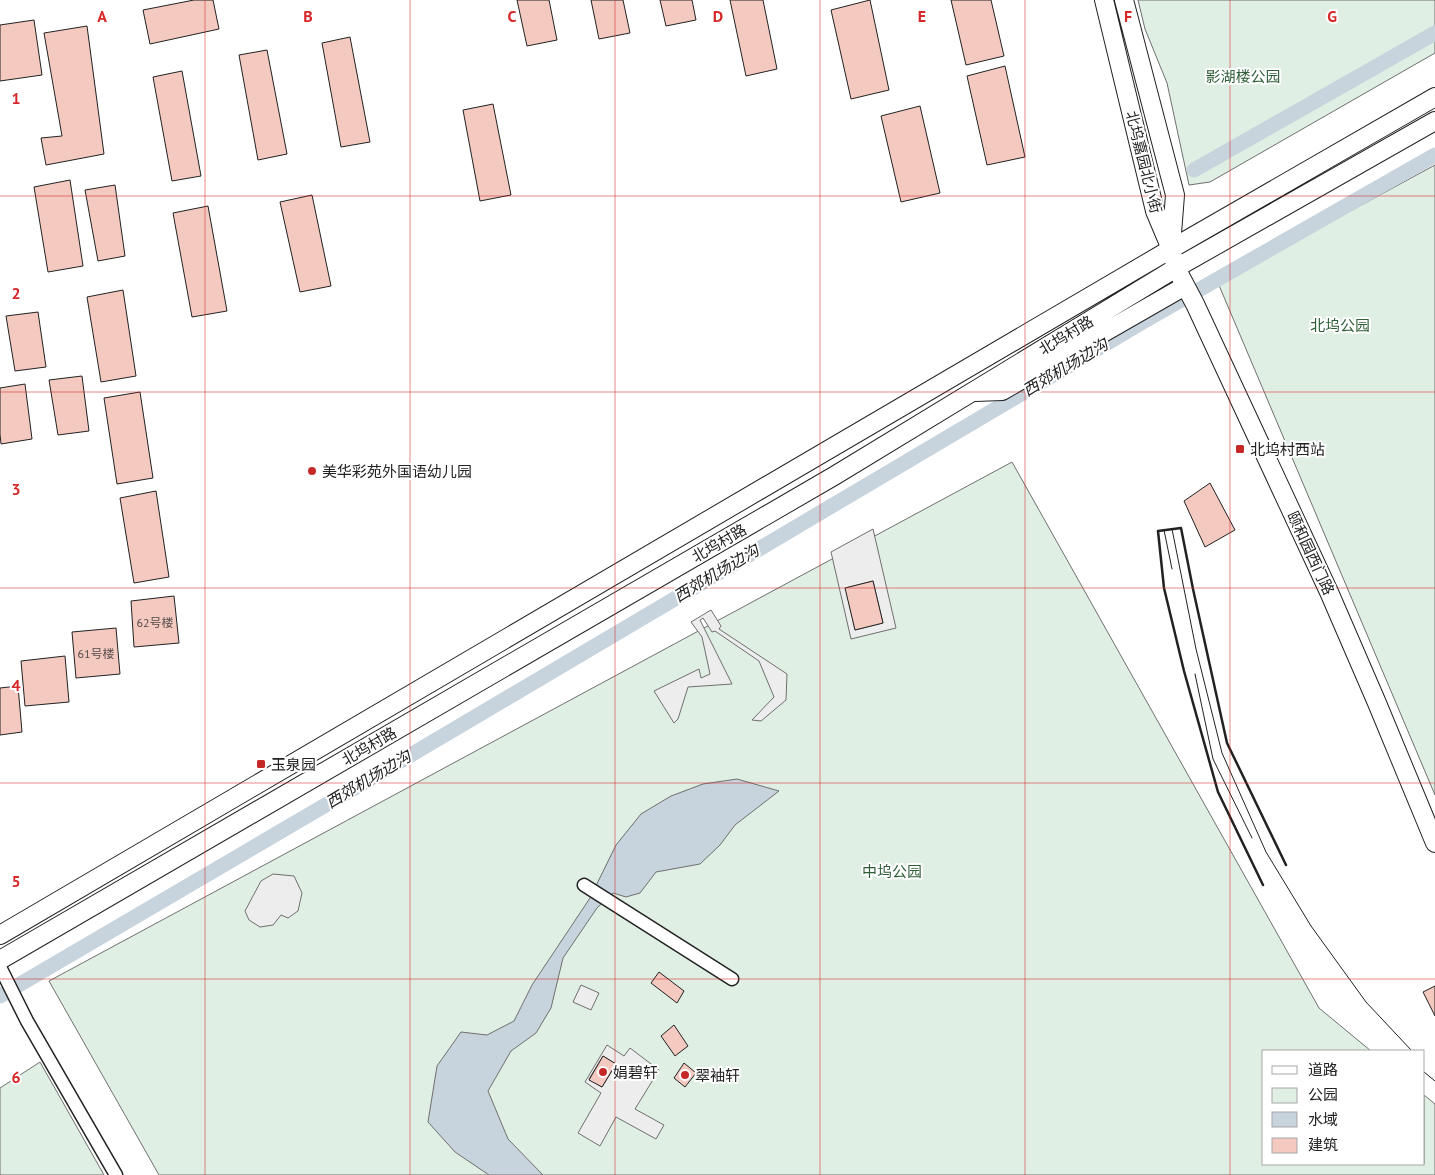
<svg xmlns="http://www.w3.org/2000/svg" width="1435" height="1175" viewBox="0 0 1435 1175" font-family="'PT Sans','Noto Sans SC',sans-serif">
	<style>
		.green { fill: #e0efe3; stroke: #6f6f6f }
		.parking { fill: #ededed; stroke: #6f6f6f; fill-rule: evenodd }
		.water { fill: #c7d3dd; stroke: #6f6f6f }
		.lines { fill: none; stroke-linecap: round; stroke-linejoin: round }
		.canal { stroke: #c7d3dd; stroke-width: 15 }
		.building { fill: #f3c9c0; stroke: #222 }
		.street-casing { stroke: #222; stroke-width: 15 }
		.secondary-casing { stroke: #222; stroke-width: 20 }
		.street { stroke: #fff; stroke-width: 12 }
		.secondary { stroke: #fff; stroke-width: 18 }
		.tram { stroke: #222; stroke-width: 1 }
		.wall { stroke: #222; stroke-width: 2.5 }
		.grid { fill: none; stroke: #d62828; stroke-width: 1; stroke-opacity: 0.55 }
		.poi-dot { fill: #c62828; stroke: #fff; stroke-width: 2 }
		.labels { text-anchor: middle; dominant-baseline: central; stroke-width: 4; stroke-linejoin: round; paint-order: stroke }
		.number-label { font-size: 12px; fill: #564c4a }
		.park-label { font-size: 15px; fill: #2f5e38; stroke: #fff }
		.street-label { font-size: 15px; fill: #222; stroke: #fff }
		.poi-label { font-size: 15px; fill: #222; stroke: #fff; text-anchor: start }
		.water-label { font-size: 16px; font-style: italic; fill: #222; stroke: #fff }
		.grid-label { font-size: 16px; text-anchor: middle; font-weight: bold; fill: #d62828; stroke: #fff; stroke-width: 4; stroke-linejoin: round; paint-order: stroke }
	</style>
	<rect width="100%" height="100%" fill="#fff"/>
	<path class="green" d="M 1138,0 L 1435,0 L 1435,53 L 1210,182 L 1189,185 L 1167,83 L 1145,29 Z
		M 1435,165 L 1435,795 L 1218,283 Z
		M 1012,462 L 1319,1008 L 1371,1051 L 1264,1051 L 1264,1164 L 1424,1164 L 1424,1095 L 1435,1104 L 1435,1175 L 159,1175 L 49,981 Z
		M 40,1062 L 104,1175 L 0,1175 L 0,1088 Z"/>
	<path class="parking" d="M 873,529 L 896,628 L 851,639 L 831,552 ZM 873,581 L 883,623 L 855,630 L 846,588 Z
		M 711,610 L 721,626 L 719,629 L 787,674 L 786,700 L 761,721 L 752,720 L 774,697 L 759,661 L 715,631 L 712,632 L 703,618 L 700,620 L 732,684 L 688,687 L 678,719 L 674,723 L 654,691 L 699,669 L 701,678 L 710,674 L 702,637 L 691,622 Z
		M 273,874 L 294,876 L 302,893 L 298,911 L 288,918 L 281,915 L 273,925 L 260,927 L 249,920 L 245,911 L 261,881 Z
		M 581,985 L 599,993 L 591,1010 L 573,1002 Z
		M 607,1045 L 624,1056 L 630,1048 L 659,1070 L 635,1109 L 664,1125 L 656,1139 L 616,1117 L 600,1146 L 578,1133 L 601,1093 L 585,1082 ZM 603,1056 L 616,1064 L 602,1087 L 589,1079 Z"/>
	<path class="water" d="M 737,779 L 779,791 L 735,825 L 720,845 L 700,864 L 656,872 L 640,893 L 626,897 L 613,893 L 597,908 L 563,958 L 551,1008 L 536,1033 L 511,1051 L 488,1091 L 508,1139 L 543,1175 L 489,1175 L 455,1152 L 428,1122 L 437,1066 L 461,1032 L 487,1035 L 514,1021 L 532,985 L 590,898 L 616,845 L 641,814 L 671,796 L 703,784 Z"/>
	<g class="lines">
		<path class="canal" d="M 1194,170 L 1435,33
			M 0,996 L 404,759 L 1146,320 L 1435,155"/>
	</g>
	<path class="building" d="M 194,0 L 213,0 L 219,29 L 150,44 L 143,10 Z
		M 517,0 L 549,0 L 557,40 L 527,46 Z
		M 591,0 L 623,0 L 630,33 L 599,39 Z
		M 660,0 L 692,0 L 696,20 L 666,26 Z
		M 730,0 L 763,0 L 777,69 L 746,76 Z
		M 870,0 L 889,90 L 851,99 L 831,10 Z
		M 951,0 L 991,0 L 1004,56 L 966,65 Z
		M 34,20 L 42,75 L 0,81 L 0,25 Z
		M 87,26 L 104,154 L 46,165 L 41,138 L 62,136 L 44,33 Z
		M 350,37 L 370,142 L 341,147 L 322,43 Z
		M 267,50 L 287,154 L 258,160 L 239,55 Z
		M 1005,66 L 1025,157 L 987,165 L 967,76 Z
		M 182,71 L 201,176 L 172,181 L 153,77 Z
		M 493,104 L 511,195 L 480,201 L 463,110 Z
		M 920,106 L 940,193 L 901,202 L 881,116 Z
		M 70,180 L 83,266 L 48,272 L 34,187 Z
		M 115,185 L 125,256 L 98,261 L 85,190 Z
		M 312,195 L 331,286 L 300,292 L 280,202 Z
		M 208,206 L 227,311 L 192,317 L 173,213 Z
		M 123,290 L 136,376 L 101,382 L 87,297 Z
		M 38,312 L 46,367 L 15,371 L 6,316 Z
		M 82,376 L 89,431 L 58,435 L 49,380 Z
		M 25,384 L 32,439 L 1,444 L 0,434 L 0,388 Z
		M 140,392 L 153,478 L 117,484 L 104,398 Z
		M 1210,483 L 1235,530 L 1205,547 L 1184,501 Z
		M 156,491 L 169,577 L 134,583 L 120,498 Z
		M 873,581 L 883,623 L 855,630 L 845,588 Z
		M 174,596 L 179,643 L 134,647 L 131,601 Z
		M 116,628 L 120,674 L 76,678 L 72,632 Z
		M 65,656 L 69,702 L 25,706 L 21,661 Z
		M 18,686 L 22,732 L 0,735 L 0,688 Z
		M 659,972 L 684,991 L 677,1003 L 651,983 Z
		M 1435,986 L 1435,1016 L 1423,992 Z
		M 674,1025 L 688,1046 L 675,1056 L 661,1036 Z
		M 603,1056 L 616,1064 L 602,1087 L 589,1080 Z
		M 684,1063 L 696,1073 L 685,1087 L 674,1078 Z"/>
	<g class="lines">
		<defs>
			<path id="street" d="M 584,885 L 732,979
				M 0,967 L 27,1021 L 116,1175"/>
			<path id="secondary" d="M 1104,0 L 1155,211 L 1171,249 L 1176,268 L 1195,304 L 1329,592 L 1377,703 L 1435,843
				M 1124,0 L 1175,195 L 1171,246
				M 975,392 L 1002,391 L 1185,286
				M 0,935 L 1171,249 L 1435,97
				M 0,960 L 834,476 L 1176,268 L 1435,121"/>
		</defs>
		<use href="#street" class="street-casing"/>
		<use href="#secondary" class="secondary-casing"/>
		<use href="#street" class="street"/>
		<use href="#secondary" class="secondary"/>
		<path class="tram" d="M 1172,529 L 1196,649 L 1222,753 L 1266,852 L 1311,926 L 1366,1002 L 1412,1051
			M 1164,530 L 1172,569
			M 1195,674 L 1213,759 L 1252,838
			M 1424,1072 L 1435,1081"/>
		<path class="wall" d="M 1263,885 L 1218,792 L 1184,671 L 1164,588 L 1158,531 L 1181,528 L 1193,589 L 1227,743 L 1286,865"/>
	</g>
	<path class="grid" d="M 205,0 L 205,1175M 410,0 L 410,1175M 615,0 L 615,1175M 820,0 L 820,1175M 1025,0 L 1025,1175M 1230,0 L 1230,1175M 0,196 L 1435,196M 0,392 L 1435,392M 0,588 L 1435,588M 0,783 L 1435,783M 0,979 L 1435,979"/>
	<g class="poi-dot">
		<rect x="1235" y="444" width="10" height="10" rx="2.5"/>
		<circle cx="312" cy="471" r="5"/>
		<rect x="256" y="759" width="10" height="10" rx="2.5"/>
		<circle cx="603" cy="1072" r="5"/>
		<circle cx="685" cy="1075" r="5"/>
	</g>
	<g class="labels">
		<g class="number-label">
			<text x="155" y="622">62号楼</text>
			<text x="96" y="653">61号楼</text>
		</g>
		<g class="park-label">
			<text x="1243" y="76">影湖楼公园</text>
			<text x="1340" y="325">北坞公园</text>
			<text x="892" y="871">中坞公园</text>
		</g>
		<g class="street-label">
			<text transform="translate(1144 162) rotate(76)">北坞嘉园北小街</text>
			<text transform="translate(1066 335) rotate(-31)">北坞村路</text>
			<text transform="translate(719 543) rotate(-30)">北坞村路</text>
			<text transform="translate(1311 553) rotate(65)">颐和园西门路</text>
			<text transform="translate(369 746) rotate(-30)">北坞村路</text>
		</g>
		<g class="poi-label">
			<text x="1250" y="449">北坞村西站</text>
			<text x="322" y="471">美华彩苑外国语幼儿园</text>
			<text x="271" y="764">玉泉园</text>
			<text x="613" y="1072">娟碧轩</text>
			<text x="695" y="1075">翠袖轩</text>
		</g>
		<g class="water-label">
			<text transform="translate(1065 367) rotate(-31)">西郊机场边沟</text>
			<text transform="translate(716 573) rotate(-31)">西郊机场边沟</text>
			<text transform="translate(368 779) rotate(-31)">西郊机场边沟</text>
		</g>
	</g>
	<g class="grid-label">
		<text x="102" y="22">A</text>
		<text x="308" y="22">B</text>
		<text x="512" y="22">C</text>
		<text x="718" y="22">D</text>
		<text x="922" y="22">E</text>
		<text x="1128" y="22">F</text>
		<text x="1332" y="22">G</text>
		<text x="16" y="104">1</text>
		<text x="16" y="299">2</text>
		<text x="16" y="495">3</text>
		<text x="16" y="691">4</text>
		<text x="16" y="887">5</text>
		<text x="16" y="1083">6</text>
	</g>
	<rect x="1262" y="1050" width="162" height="115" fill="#ffffff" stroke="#a7a7a7"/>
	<rect x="1272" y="1066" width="25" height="8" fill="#ffffff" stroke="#a7a7a7"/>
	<text x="1308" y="1075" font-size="15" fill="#222222">道路</text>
	<rect x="1272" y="1088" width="25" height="15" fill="#e0efe3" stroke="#a7a7a7"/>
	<text x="1308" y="1100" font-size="15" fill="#222222">公园</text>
	<rect x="1272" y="1112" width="25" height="15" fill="#c7d3dd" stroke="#a7a7a7"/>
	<text x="1308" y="1125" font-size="15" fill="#222222">水域</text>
	<rect x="1272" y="1138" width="25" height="15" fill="#f3c9c0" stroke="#a7a7a7"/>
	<text x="1308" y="1150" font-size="15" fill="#222222">建筑</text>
</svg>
